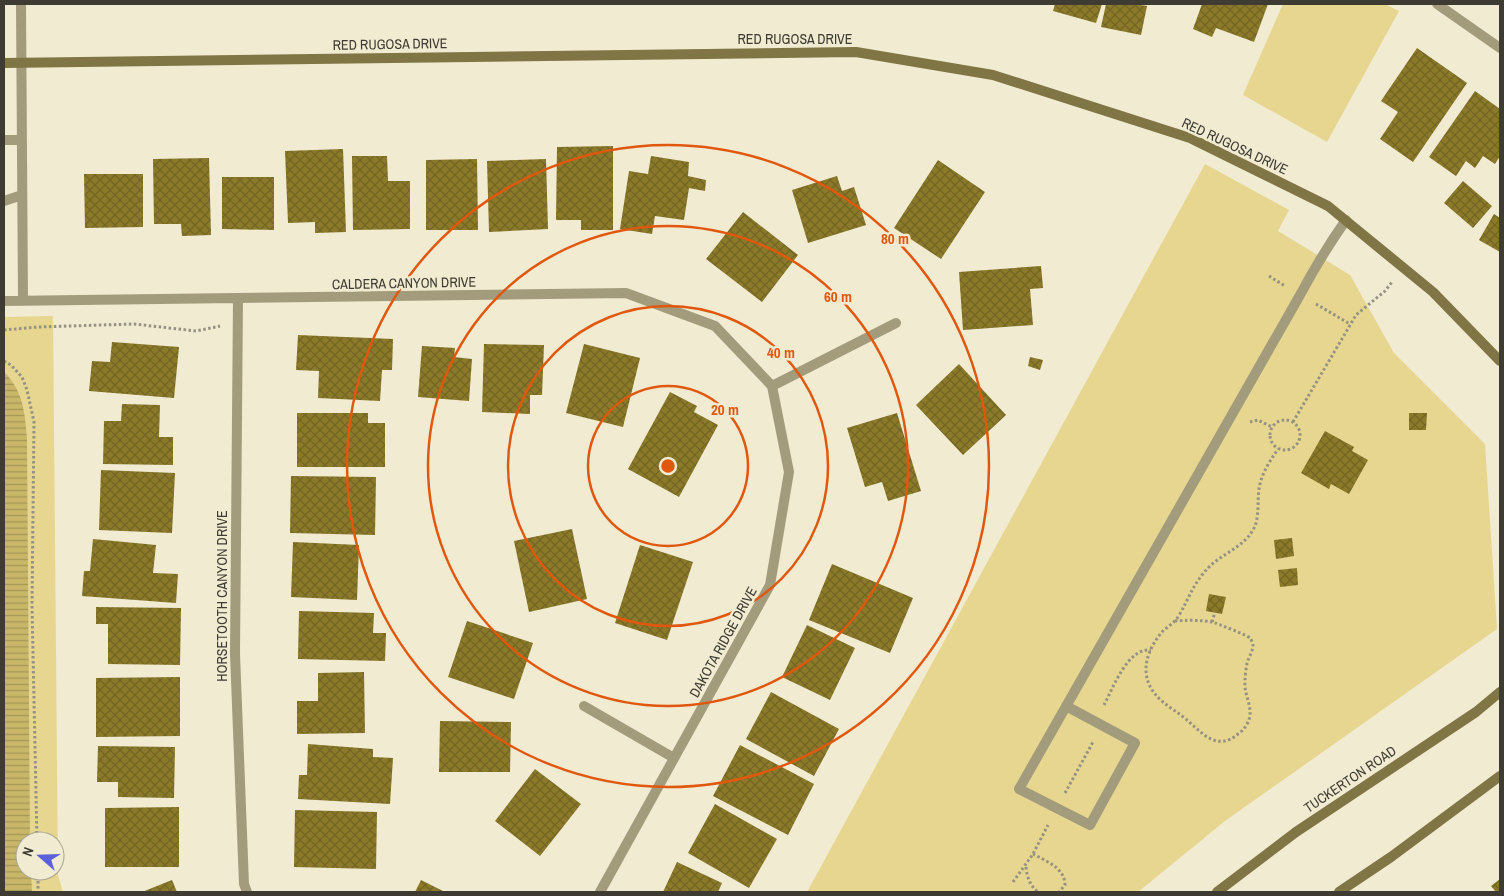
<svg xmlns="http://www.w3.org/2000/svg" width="1504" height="896" viewBox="0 0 1504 896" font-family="'Archivo Narrow',sans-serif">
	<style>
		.green { fill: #e6d68f; fill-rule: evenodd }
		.water { fill: url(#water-rules) }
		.building { fill: url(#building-cross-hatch) }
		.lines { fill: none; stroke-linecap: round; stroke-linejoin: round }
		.path { stroke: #969281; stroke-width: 3; stroke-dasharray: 2.5 2.5; stroke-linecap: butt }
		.lane { stroke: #a39c7c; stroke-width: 10 }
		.street { stroke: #a39c7c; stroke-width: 10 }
		.secondary { stroke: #807545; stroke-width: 10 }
		.ring { fill: none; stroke: #e0580e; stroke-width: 2.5 }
		.labels { text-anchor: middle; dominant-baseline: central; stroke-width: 5; stroke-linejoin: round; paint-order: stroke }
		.street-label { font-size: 14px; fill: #3e3c32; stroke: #f1ebd2 }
		.centre { fill: #e0580e; stroke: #f1ebd2; stroke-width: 2.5 }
		.ring-label { font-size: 15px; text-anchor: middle; font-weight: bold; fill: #e0580e; stroke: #f1ebd2; stroke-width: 5; stroke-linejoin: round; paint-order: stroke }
	</style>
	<defs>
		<pattern id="water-rules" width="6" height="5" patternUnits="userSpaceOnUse" patternTransform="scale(1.25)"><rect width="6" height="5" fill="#c8b768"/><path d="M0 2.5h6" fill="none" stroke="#a49656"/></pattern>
		<pattern id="building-cross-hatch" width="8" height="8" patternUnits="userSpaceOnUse" patternTransform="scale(1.25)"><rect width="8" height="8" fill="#8b7a29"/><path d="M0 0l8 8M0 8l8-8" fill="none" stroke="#736524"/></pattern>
	</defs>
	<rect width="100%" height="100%" fill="#f1ebd2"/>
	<path class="green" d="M 1283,4 L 1385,4 L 1399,11 L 1327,142 L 1243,95 Z
		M 1205,164 L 1289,210 L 1278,231 L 1350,275 L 1394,353 L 1485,444 L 1497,629 L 1225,821 L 1138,892 L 807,892 Z
		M 53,316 L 58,875 L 63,892 L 4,892 L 4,317 ZM 25,841 L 55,841 L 55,871 L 25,871 Z"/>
	<path class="water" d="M 4,372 C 23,390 25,413 27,438 L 30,841 L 25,841 L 25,871 L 31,871 L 32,892 L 4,892 Z"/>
	<path class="building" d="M 1055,4 L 1102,4 L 1096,23 L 1053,11 Z
		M 1106,4 L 1135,4 L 1147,6 L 1141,35 L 1101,27 Z
		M 1202,4 L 1268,4 L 1254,42 L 1216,28 L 1212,37 L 1193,29 Z
		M 1417,48 L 1467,83 L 1413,162 L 1380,139 L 1398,112 L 1381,101 Z
		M 1475,91 L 1500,109 L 1500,156 L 1495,164 L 1483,156 L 1475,168 L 1466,161 L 1456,176 L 1429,157 Z
		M 613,146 L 613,230 L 581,230 L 581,220 L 556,220 L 557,147 Z
		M 343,149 L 346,232 L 315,233 L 315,222 L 288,223 L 285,151 Z
		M 352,156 L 387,156 L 388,181 L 410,181 L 410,229 L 353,230 Z
		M 651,156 L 689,162 L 688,176 L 706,180 L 705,191 L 689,188 L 684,220 L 655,216 L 652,234 L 620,229 L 629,171 L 648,174 Z
		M 209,158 L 211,235 L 182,236 L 181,224 L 154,224 L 153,159 Z
		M 477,159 L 478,230 L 426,230 L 426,160 Z
		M 546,159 L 548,229 L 489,232 L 487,161 Z
		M 938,160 L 985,192 L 941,259 L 894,228 Z
		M 84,174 L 143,174 L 143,227 L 85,228 Z
		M 837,176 L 842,191 L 854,187 L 866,225 L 808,243 L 792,190 Z
		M 222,177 L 274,177 L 274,230 L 222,229 Z
		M 1463,181 L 1492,206 L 1473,228 L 1444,203 Z
		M 743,212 L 798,255 L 762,302 L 706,259 Z
		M 1494,214 L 1500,218 L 1500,252 L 1479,240 Z
		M 1041,266 L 1043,288 L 1030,289 L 1033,325 L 963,330 L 959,272 Z
		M 298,335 L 393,339 L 392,370 L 382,370 L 380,401 L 318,398 L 319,371 L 296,370 Z
		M 112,342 L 179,347 L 174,398 L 89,391 L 92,361 L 110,362 Z
		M 484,344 L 544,345 L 542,395 L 530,395 L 530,414 L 482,412 Z
		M 584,344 L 640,358 L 623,427 L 566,413 Z
		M 422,346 L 455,348 L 454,357 L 472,359 L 469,401 L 418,397 Z
		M 1030,357 L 1043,360 L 1040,370 L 1028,366 Z
		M 959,364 L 1006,415 L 963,455 L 916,405 Z
		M 670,392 L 697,406 L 694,412 L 718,425 L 679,497 L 628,469 Z
		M 122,404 L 160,405 L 159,437 L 173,437 L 173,465 L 103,464 L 104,421 L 121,421 Z
		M 297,413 L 368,413 L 368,423 L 385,423 L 385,467 L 297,467 Z
		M 897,413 L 921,491 L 888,501 L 882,482 L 865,487 L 847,428 Z
		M 1409,413 L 1427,413 L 1426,430 L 1409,430 Z
		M 1325,431 L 1354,447 L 1352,451 L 1368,460 L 1349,494 L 1331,484 L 1329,489 L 1301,473 Z
		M 101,470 L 175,473 L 172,533 L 99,530 Z
		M 291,476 L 376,477 L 375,535 L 290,533 Z
		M 572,529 L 587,599 L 529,612 L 514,541 Z
		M 1292,538 L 1294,556 L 1276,559 L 1274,540 Z
		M 93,539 L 156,545 L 153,573 L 178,574 L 176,603 L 82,596 L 84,571 L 90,571 Z
		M 293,542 L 359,545 L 357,600 L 291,597 Z
		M 640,545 L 693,562 L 667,640 L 615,623 Z
		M 832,564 L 913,598 L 890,653 L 809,620 Z
		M 1297,568 L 1298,585 L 1280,587 L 1278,570 Z
		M 1209,594 L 1226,597 L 1222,614 L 1206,611 Z
		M 96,607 L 181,608 L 180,665 L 108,664 L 108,624 L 96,624 Z
		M 299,611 L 374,613 L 373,633 L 386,633 L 385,661 L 298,659 Z
		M 467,621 L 533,643 L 514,699 L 448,677 Z
		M 807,625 L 855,648 L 830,700 L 782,677 Z
		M 364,672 L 365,733 L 297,734 L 297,701 L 318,701 L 318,673 Z
		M 180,677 L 180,736 L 96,737 L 96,678 Z
		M 771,692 L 839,729 L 814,776 L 746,739 Z
		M 440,721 L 511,722 L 510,772 L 439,772 Z
		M 308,744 L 373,749 L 373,757 L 393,758 L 390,804 L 298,799 L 299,775 L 307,775 Z
		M 740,745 L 814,784 L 788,835 L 713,796 Z
		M 98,746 L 175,747 L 174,798 L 118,797 L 118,782 L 97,782 Z
		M 535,769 L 581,804 L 540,856 L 495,821 Z
		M 715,804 L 777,839 L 749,888 L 688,853 Z
		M 179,807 L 179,867 L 105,867 L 105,808 Z
		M 295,810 L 377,812 L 376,869 L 294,867 Z
		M 677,862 L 722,883 L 718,892 L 663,892 Z
		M 1500,879 L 1500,892 L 1496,892 L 1491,886 Z
		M 172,880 L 177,892 L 142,892 Z
		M 421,880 L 445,892 L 415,892 Z"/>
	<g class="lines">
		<path class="path" d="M 1269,276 L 1285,286
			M 1316,304 L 1350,324
			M 4,330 L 38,327 L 134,324 L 196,331 L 220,326
			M 4,361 L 11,365 L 22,377 L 27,390 L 34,422 L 32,606 L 37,841
			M1270 435a15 15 0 1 1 30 0a15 15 0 1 1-30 0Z
			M 1250,422 L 1258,420 L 1272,427
			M 1293,422 L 1356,315 L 1385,291 L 1392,282
			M 1175,621 C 1186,620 1201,620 1212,622 C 1216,623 1249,636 1250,638 C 1251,639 1253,644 1253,645 C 1253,651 1249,657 1247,663 C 1246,669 1245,676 1245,682 C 1244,693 1251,704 1250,715 C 1249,723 1244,730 1238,734 C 1217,752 1202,733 1187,720 C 1179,713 1170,708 1163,702 C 1138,681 1143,655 1162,632 C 1167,627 1174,623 1178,617 C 1190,597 1193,583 1210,566 C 1224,553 1243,547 1253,530 C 1260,518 1257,502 1259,489 C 1261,474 1270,461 1278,449
			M 1212,622 L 1215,612
			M 1104,705 C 1113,688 1128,647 1151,650
			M 1065,793 L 1093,742
			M 1033,854 C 1046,861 1065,868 1065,885 L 1059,892
			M 1026,867 C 1027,877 1030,886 1038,892
			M 38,871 L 38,892
			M 1013,882 L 1033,854 L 1048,825"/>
		<path class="lane" d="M 1066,706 L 1135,743 L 1090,825 L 1019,789 L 1300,295 C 1314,269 1329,244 1346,220"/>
		<path class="street" d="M 21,4 L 23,300
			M 1437,4 L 1500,48
			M 4,140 L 21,140
			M 4,201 L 22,195
			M 238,299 L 235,654 L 244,884 L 247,892
			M 4,301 L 626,293 L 715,326 L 772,386
			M 772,386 L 896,323
			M 584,706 L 674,758
			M 600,892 L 770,585 L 789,472 L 772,386"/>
		<path class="secondary" d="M 4,63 L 856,52 L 993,75 L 1190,138 L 1328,206 L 1433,292 L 1500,361
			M 1217,892 L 1296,832 L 1476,712 L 1500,692
			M 1339,892 L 1391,857 L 1500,776"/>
	</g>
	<g class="ring">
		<circle cx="668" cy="466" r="80"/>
		<circle cx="668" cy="466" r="160"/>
		<circle cx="668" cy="466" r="240"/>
		<circle cx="668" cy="466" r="321"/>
	</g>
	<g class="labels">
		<g class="street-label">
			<text x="795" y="39">RED RUGOSA DRIVE</text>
			<text transform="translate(390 44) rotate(-1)">RED RUGOSA DRIVE</text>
			<text transform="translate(1235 146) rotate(25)">RED RUGOSA DRIVE</text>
			<text transform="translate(404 283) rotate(-1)">CALDERA CANYON DRIVE</text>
			<text transform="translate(222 596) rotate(-90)">HORSETOOTH CANYON DRIVE</text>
			<text transform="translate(723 642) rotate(-61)">DAKOTA RIDGE DRIVE</text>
			<text transform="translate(1350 779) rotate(-34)">TUCKERTON ROAD</text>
		</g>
	</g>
	<circle cx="668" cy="466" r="8" class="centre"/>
	<g class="ring-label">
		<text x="895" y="244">80 m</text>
		<text x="838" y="302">60 m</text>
		<text x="781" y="358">40 m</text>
		<text x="725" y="415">20 m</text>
	</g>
	<rect width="1504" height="896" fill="none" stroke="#3e3c32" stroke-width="10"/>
	<g transform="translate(40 856) rotate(290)"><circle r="24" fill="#f1ebd2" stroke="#a9a592"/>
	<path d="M0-4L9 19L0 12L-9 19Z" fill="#5c61d9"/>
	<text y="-8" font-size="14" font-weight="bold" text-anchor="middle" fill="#3e3c32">N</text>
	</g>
</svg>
